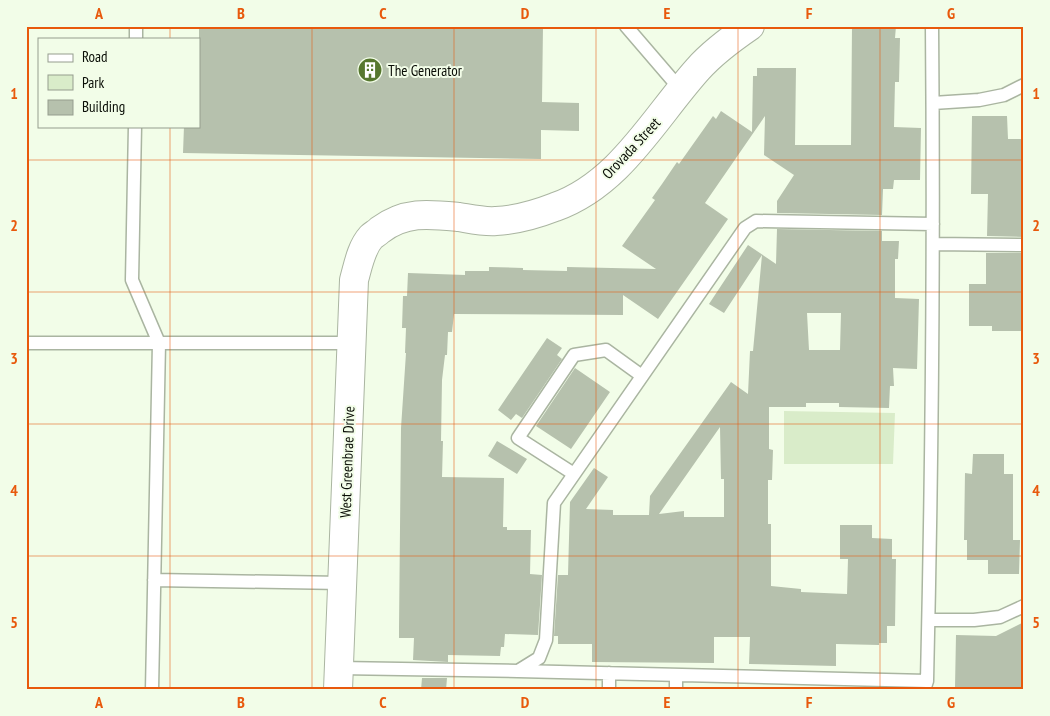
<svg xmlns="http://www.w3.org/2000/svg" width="1050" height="716" viewBox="0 0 1050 716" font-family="'PT Sans Narrow',sans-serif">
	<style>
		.green { fill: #d9ecc9 }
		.building { fill: #b6c1ad; fill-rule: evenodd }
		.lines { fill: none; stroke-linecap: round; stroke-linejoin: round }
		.service-casing { stroke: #aab5a1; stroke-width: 15 }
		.tertiary-casing { stroke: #aab5a1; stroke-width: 30 }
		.service { stroke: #fff; stroke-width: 12 }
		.tertiary { stroke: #fff; stroke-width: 28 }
		.grid { fill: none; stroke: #e8590c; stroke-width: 1; stroke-opacity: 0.55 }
		.labels { text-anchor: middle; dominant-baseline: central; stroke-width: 4; stroke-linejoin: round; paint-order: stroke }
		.poi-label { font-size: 15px; fill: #090d06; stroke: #f2fde8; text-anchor: start }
		.street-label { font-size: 15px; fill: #090d06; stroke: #f2fde8 }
		.neatline { fill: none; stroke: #e8590c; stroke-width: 2 }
		.grid-label { font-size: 16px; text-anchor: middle; font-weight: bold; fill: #e8590c }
	</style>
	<rect width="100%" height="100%" fill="#f2fde8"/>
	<path class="green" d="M 784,411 L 895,413 L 893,464 L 784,464 Z"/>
	<path class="building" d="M 199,26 L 543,26 L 542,102 L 579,103 L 579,131 L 541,130 L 541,159 L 183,153 L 184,126 L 199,126 Z
		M 852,26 L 896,26 L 895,38 L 900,38 L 899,82 L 895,82 L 894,127 L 921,128 L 920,180 L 894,180 L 893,189 L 883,189 L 882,215 L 777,213 L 777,201 L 794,175 L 764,155 L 765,116 L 705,203 L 728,219 L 658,319 L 623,295 L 623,315 L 454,314 L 452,332 L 448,332 L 447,355 L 445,355 L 442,380 L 441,441 L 443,441 L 442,477 L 504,478 L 503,527 L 507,527 L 507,530 L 531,530 L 530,574 L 542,575 L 538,635 L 505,634 L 504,647 L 501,647 L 500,656 L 448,655 L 448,662 L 413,660 L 414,638 L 399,638 L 399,628 L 401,428 L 406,353 L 405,353 L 406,328 L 402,328 L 403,296 L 407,296 L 408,273 L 465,275 L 465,271 L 489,271 L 489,267 L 523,268 L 523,270 L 567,271 L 567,267 L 656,269 L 622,246 L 655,200 L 652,198 L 662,184 L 677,162 L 679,164 L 713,116 L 716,119 L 721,111 L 752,132 L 753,76 L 757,76 L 757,68 L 796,68 L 795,145 L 851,145 Z
		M 972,116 L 1007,116 L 1008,139 L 1024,139 L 1024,237 L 987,236 L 988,194 L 971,194 Z
		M 777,229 L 882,231 L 882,241 L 899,241 L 898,259 L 895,259 L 895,298 L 919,299 L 917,369 L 893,368 L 894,386 L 890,386 L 889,408 L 839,407 L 839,403 L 806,403 L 806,407 L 769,407 L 769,449 L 773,450 L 772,480 L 768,480 L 768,524 L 771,524 L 771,586 L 801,589 L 801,592 L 847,594 L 848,559 L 840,559 L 840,525 L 872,525 L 872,538 L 892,539 L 892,559 L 896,559 L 895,626 L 887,626 L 887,643 L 879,643 L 879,645 L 836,644 L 836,666 L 749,664 L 750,637 L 714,637 L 714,663 L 592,662 L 592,644 L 558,644 L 558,636 L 554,636 L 558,575 L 568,575 L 570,502 L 594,468 L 608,477 L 586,509 L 613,510 L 613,515 L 649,515 L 650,496 L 731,382 L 748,394 L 750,351 L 753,351 L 762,255 L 724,313 L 709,304 L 748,245 L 776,264 ZM 807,313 L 841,313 L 840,350 L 809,350 ZM 720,427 L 721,479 L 724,479 L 724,517 L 684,517 L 684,511 L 659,514 Z
		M 986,253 L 1024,253 L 1024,331 L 992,331 L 992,326 L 969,326 L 969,284 L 986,284 Z
		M 547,338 L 562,348 L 557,355 L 562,359 L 522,418 L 516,414 L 511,420 L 498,410 Z
		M 575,368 L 610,392 L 571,449 L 536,426 Z
		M 497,441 L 527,459 L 517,474 L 488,456 Z
		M 973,454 L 1004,454 L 1004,474 L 1013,474 L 1013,540 L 1020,540 L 1019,574 L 988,574 L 988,560 L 967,560 L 967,540 L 964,540 L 965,473 L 972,474 Z
		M 1024,622 L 1024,690 L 959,690 L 959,687 L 955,687 L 956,635 L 996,636 Z
		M 422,678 L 447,678 L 446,690 L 421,690 Z"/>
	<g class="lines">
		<defs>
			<path id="service" d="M 626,26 L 681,90
				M 136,39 L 136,26
				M 933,103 L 979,100 L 1004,95 L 1024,85
				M 135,126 L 132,280 L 159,343 L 152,690
				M 934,244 L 1024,245
				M 26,343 L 351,343
				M 574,474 L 518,438 L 574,355 L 606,350 L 642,376
				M 154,580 L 342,583
				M 929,620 L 974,620 L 1000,617 L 1024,606
				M 339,668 L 518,671 L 539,658 L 546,640 L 554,503 L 745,228 L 756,221 L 933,224
				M 518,671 L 927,681
				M 609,690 L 609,673
				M 676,690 L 676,675
				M 924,690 L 927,681 C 932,463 934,245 932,26"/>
			<path id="tertiary" d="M 338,690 L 354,280 C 358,266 361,248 371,237 C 373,235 377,233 380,230 C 405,211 429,214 459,217 C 471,219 484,222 496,221 C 517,220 537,214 555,207 C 620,184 654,118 698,69 C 713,52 731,39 750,26"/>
		</defs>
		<use href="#service" class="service-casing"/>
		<use href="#tertiary" class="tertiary-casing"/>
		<use href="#service" class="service"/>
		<use href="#tertiary" class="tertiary"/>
	</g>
	<path class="grid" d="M 170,26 L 170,39M 312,26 L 312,690M 454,26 L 454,690M 596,26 L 596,690M 738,26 L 738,690M 880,26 L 880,690M 170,126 L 170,690M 26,160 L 1024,160M 26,292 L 1024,292M 26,424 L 1024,424M 26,556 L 1024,556"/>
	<defs>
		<symbol id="building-disc" viewBox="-11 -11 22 22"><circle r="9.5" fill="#56772f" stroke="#f2fde8"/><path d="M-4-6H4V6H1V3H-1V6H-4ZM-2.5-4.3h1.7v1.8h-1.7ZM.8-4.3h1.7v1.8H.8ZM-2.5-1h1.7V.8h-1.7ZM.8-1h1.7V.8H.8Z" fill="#fff"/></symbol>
	</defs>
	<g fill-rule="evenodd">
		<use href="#building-disc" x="356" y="56" width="28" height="28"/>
	</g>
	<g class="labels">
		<g class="poi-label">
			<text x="388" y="70">The Generator</text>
		</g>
		<g class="street-label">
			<text transform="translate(631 148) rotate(-47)">Orovada Street</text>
			<text transform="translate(347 462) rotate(-88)">West Greenbrae Drive</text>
		</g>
	</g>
	<rect width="1050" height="716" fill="none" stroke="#f2fde8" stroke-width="55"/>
	<rect x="38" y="38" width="162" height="90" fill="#f2fde8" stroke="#959d8e"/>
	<rect x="48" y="54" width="25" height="8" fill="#ffffff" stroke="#959d8e"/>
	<text x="82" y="62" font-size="15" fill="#090d06">Road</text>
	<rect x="48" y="75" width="25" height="15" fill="#d9ecc9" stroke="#959d8e"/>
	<text x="82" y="88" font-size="15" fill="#090d06">Park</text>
	<rect x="48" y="100" width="25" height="15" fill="#b6c1ad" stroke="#959d8e"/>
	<text x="82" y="112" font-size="15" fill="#090d06">Building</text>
	<rect x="28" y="28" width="994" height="660" class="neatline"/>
	<g class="grid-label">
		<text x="99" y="19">A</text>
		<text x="241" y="19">B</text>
		<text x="383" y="19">C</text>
		<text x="525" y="19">D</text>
		<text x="667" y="19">E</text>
		<text x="809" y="19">F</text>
		<text x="951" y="19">G</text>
		<text x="14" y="99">1</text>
		<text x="1036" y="99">1</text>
		<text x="14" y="231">2</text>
		<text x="1036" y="231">2</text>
		<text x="14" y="364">3</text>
		<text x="1036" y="364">3</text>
		<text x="14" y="496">4</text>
		<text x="1036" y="496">4</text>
		<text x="14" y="628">5</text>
		<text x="1036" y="628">5</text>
		<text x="99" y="708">A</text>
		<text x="241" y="708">B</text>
		<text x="383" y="708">C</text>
		<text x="525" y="708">D</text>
		<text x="667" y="708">E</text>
		<text x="809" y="708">F</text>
		<text x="951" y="708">G</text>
	</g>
</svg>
